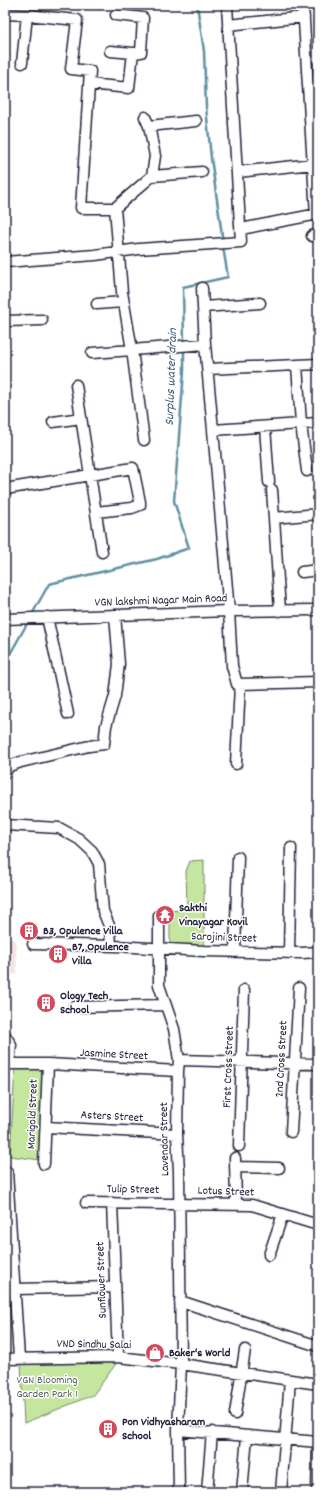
<svg xmlns="http://www.w3.org/2000/svg" width="323" height="1497" viewBox="0 0 323 1497" font-family="Dekko,sans-serif">
	<style>
		.built { fill: #f6e4e4 }
		.green { fill: #c4e69f; stroke: #73846d }
		.lines { fill: none; stroke-linecap: round; stroke-linejoin: round }
		.stream { stroke: #6090a1; stroke-width: 2.5 }
		.minor-casing { stroke: #22223b; stroke-width: 13 }
		.minor { stroke: #fff; stroke-width: 10 }
		.labels { text-anchor: middle; dominant-baseline: central; stroke-width: 3; stroke-linejoin: round; paint-order: stroke }
		.street-label { font-size: 12px; fill: #22223b; stroke: #fff }
		.poi-label { font-size: 12px; font-weight: bold; fill: #22223b; stroke: #fff; text-anchor: start }
		.park-label { font-size: 12px; fill: #535d59; stroke: #fff }
		.water-label { font-size: 13px; font-style: italic; fill: #41596e; stroke: #fff }
	</style>
	<rect width="100%" height="100%" fill="#fff"/>
	<filter id="ink" filterUnits="userSpaceOnUse"><feTurbulence type="fractalNoise" baseFrequency=".025" numOctaves="2"/><feDisplacementMap in="SourceGraphic" scale="8" xChannelSelector="R" yChannelSelector="G"/><feConvolveMatrix kernelMatrix="1 2 1 2 8 2 1 2 1" color-interpolation-filters="sRGB"/></filter>
	<g filter="url(#ink)">
		<path class="built" d="M 5,937 L 16,940 L 17,974 L 5,974 Z"/>
		<path class="green" d="M 204,860 L 204,951 L 170,949 L 170,911 L 187,909 L 186,871 L 190,861 Z
			M 15,1067 L 44,1069 L 40,1160 L 10,1156 Z
			M 118,1361 L 93,1395 L 24,1423 L 21,1363 Z"/>
		<g class="lines">
			<path class="stream" d="M 197,5 L 204,51 L 206,107 L 211,158 L 223,242
				M 184,344 L 183,287 L 228,277 L 223,247
				M 31,616 L 49,584 L 157,559 L 189,548 L 174,501 L 184,371 L 184,349
				M 5,663 L 28,622"/>
			<defs>
				<path id="minor" d="M 303,5 L 316,215
					M 5,14 L 27,15
					M 116,15 L 143,18 L 141,52 L 133,53
					M 228,25 L 304,17
					M 22,63 L 27,15 L 77,20 L 71,69 L 90,71 L 81,208 L 115,208 L 152,176 L 155,156 L 149,126 L 145,117
					M 89,84 L 129,88 L 133,53 L 110,51
					M 149,126 L 196,121
					M 238,172 L 313,164
					M 152,176 L 202,172
					M 115,208 L 122,292 L 132,350 L 205,344 L 213,430 L 301,424 L 297,365 L 208,369
					M 241,229 L 318,214
					M 312,236 L 318,234
					M 5,262 L 95,255 L 139,249 L 241,242 L 227,5
					M 202,288 L 205,344
					M 97,304 L 123,302
					M 203,307 L 260,303
					M 5,321 L 42,320
					M 92,353 L 132,350 L 144,440
					M 297,365 L 318,364
					M 76,385 L 102,552
					M 53,422 L 81,418
					M 265,427 L 269,482
					M 213,430 L 229,611 L 232,666 L 237,684 L 318,682
					M 307,471 L 301,424 L 318,423
					M 5,489 L 133,468 L 140,502 L 140,505 L 132,508 L 96,512
					M 272,490 L 274,518 L 318,514
					M 274,518 L 280,611
					M 302,572 L 318,570
					M 47,617 L 68,714
					M 5,619 L 229,611 L 318,610
					M 236,764 L 240,685
					M 5,773 L 9,766 L 21,762 L 89,746 L 104,744 L 106,726 L 115,696 L 119,664 L 115,615
					M 5,825 L 59,828 L 79,839 L 92,851 L 99,864 L 103,911 L 110,928 L 111,946
					M 159,915 L 159,985 L 174,1029 L 179,1060 L 178,1071 L 177,1134 L 179,1171 L 181,1364 L 178,1430 L 179,1492
					M 33,944 L 115,946 L 204,951 L 302,953 L 318,952
					M 235,952 L 238,857
					M 289,953 L 291,848
					M 74,1007 L 166,1005
					M 5,1035 L 11,1045 L 9,1064 L 5,1068
					M 179,1060 L 318,1064
					M 9,1064 L 48,1064 L 178,1071
					M 46,1127 L 177,1134
					M 291,1132 L 299,988
					M 239,1146 L 244,990
					M 235,1158 L 236,1204
					M 44,1164 L 48,1064
					M 235,1167 L 279,1168
					M 5,1173 L 7,1172 L 19,1358
					M 86,1203 L 252,1205 L 318,1225
					M 112,1203 L 118,1357
					M 269,1255 L 283,1214
					M 15,1289 L 115,1287
					M 180,1301 L 318,1346
					M 5,1359 L 118,1357 L 181,1364 L 318,1384
					M 235,1414 L 245,1350
					M 178,1430 L 318,1442
					M 207,1492 L 212,1432
					M 242,1492 L 247,1436
					M 281,1492 L 290,1380
					M 317,1492 L 318,1442"/>
			</defs>
			<use href="#minor" class="minor-casing"/>
			<use href="#minor" class="minor"/>
		</g>
	</g>
	<defs>
		<symbol id="temple-disc" viewBox="-11 -11 22 22"><circle r="9.5" fill="#d1495b" stroke="#fff"/><path d="M0-6L5-2H3V0L6.5 2.5H4V6H1.5V3h-3V6H-4V2.5H-6.5L-3 0V-2H-5Z" fill="#fff"/></symbol>
		<symbol id="building-disc" viewBox="-11 -11 22 22"><circle r="9.5" fill="#d1495b" stroke="#fff"/><path d="M-4-6H4V6H1V3H-1V6H-4ZM-2.5-4.3h1.7v1.8h-1.7ZM.8-4.3h1.7v1.8H.8ZM-2.5-1h1.7V.8h-1.7ZM.8-1h1.7V.8H.8Z" fill="#fff"/></symbol>
		<symbol id="shop-disc" viewBox="-11 -11 22 22"><circle r="9.5" fill="#d1495b" stroke="#fff"/><path d="M-5-2.5h2.3a2.7 3.5 0 0 1 5.4 0H5L5.5 6h-11ZM-1.5-2.5h3a1.5 2.3 0 0 0-3 0Z" fill="#fff"/></symbol>
	</defs>
	<g fill-rule="evenodd">
		<use href="#temple-disc" x="154" y="904" width="22" height="22"/>
		<use href="#building-disc" x="18" y="920" width="22" height="22"/>
		<use href="#building-disc" x="47" y="943" width="22" height="22"/>
		<use href="#building-disc" x="35" y="992" width="22" height="22"/>
		<use href="#shop-disc" x="144" y="1342" width="22" height="22"/>
		<use href="#building-disc" x="97" y="1418" width="22" height="22"/>
	</g>
	<g class="labels">
		<g class="street-label">
			<text transform="translate(161 601) rotate(-2)">VGN lakshmi Nagar Main Road</text>
			<text transform="translate(224 938) rotate(2)">Sarojini Street</text>
			<text transform="translate(114 1055) rotate(3)">Jasmine Street</text>
			<text transform="translate(282 1059) rotate(-87)">2nd Cross Street</text>
			<text transform="translate(229 1067) rotate(-88)">First Cross Street</text>
			<text transform="translate(33 1114) rotate(-88)">Marigold Street</text>
			<text transform="translate(112 1117) rotate(3)">Asters Street</text>
			<text transform="translate(165 1139) rotate(-91)">Lavendar Street</text>
			<text transform="translate(133 1190) rotate(1)">Tulip Street</text>
			<text transform="translate(226 1192) rotate(2)">Lotus Street</text>
			<text transform="translate(102 1280) rotate(-92)">Sunflower Street</text>
			<text transform="translate(94 1345) rotate(1)">VND Sindhu Salai</text>
		</g>
		<g class="poi-label">
			<text x="179" y="908">Sakthi<tspan x="179" dy="14">Vinayagar Kovil</tspan></text>
			<text x="43" y="931">B3, Opulence Villa</text>
			<text x="72" y="947">B7, Opulence<tspan x="72" dy="14">Villa</tspan></text>
			<text x="60" y="996">Ology Tech<tspan x="60" dy="14">School</tspan></text>
			<text x="169" y="1353">Baker's World</text>
			<text x="122" y="1422">Pon Vidhyasharam<tspan x="122" dy="14">School</tspan></text>
		</g>
		<g class="park-label">
			<text x="47" y="1380">VGN Blooming<tspan x="47" dy="14">Garden Park 1</tspan></text>
		</g>
		<g class="water-label">
			<text transform="translate(172 377) rotate(-88)">Surplus water drain</text>
		</g>
	</g>
	<rect width="323" height="1497" fill="none" stroke="#fff" stroke-width="20"/>
	<rect x="10" y="10" width="303" height="1477" fill="none" stroke="#22223b" stroke-width="1.5" filter="url(#ink)"/>
</svg>
